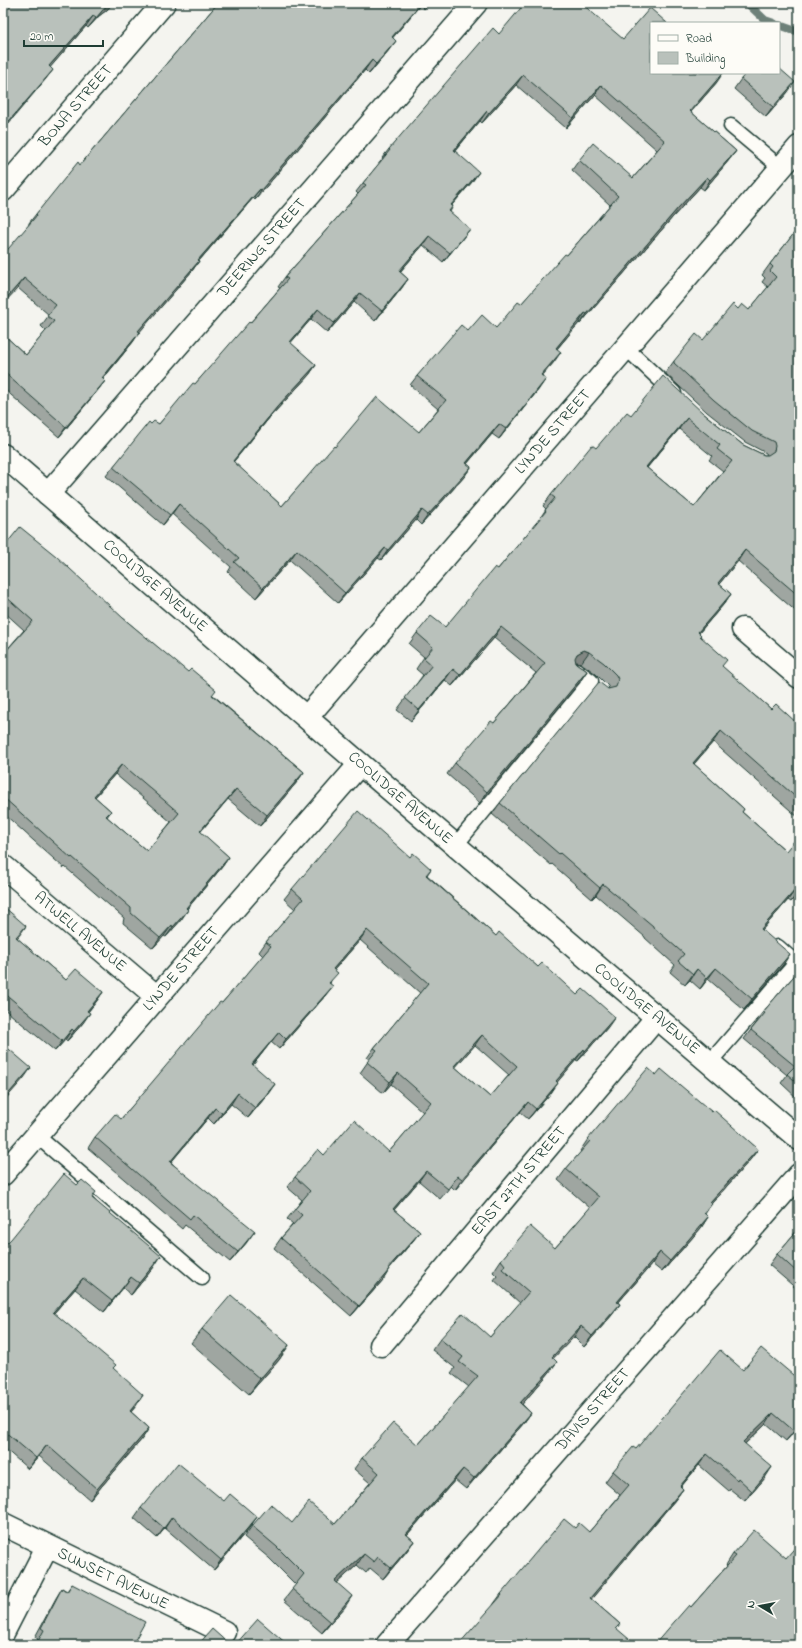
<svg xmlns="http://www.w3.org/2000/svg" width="802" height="1648" viewBox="0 0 802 1648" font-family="'Indie Flower',sans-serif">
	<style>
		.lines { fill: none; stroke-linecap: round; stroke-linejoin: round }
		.stream { stroke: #6e8179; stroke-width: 8 }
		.service-casing { stroke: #1f3d34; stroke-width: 17 }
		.minor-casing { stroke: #1f3d34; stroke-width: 25 }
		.tertiary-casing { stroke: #1f3d34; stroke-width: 25 }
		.service { stroke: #fdfcf7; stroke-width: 14 }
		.minor { stroke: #fdfcf7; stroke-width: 22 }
		.tertiary { stroke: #fdfcf7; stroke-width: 22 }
		.wall { fill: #9fa6a1; stroke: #1f3d34; fill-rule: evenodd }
		.shaded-wall { fill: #828783; stroke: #1f3d34 }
		.building { fill: #b9c1bb; stroke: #1f3d34; fill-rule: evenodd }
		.labels { text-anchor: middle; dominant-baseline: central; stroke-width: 3.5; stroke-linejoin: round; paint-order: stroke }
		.street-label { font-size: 16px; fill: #1f3d34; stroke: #fdfcf7 }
	</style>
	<rect width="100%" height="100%" fill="#f4f4ef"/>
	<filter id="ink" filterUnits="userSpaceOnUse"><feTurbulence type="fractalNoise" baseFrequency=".025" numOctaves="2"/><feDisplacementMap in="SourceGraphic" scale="8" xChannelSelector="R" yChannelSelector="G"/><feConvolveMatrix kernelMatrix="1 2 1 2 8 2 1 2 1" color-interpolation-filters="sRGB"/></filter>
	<g filter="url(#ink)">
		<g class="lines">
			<path class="stream" d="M 747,3 L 765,20 L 774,23
				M 779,25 L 799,32"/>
			<defs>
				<path id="service" d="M 731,126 L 781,168
					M 626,348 L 674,393
					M 455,846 L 591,681 L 576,670
					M 710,1062 L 796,963 L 778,947
					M 37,1136 L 202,1278"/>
				<path id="minor" d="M 3,190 L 164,3
					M 48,494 L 476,3
					M 743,629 L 799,677
					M 307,717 L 799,147
					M 3,866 L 157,997
					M 3,1174 L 360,764
					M 381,1345 L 657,1017
					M 3,1524 L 224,1632
					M 3,1633 L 47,1547
					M 387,1645 L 799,1175"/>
				<path id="tertiary" d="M 3,455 L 360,764 L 799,1139"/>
			</defs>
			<use href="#service" class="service-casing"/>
			<use href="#minor" class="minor-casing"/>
			<use href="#tertiary" class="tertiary-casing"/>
			<use href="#service" class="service"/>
			<use href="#minor" class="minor"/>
			<use href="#tertiary" class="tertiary"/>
		</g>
		<path class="wall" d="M 12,3 L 113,3 L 107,10 L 99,16 L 88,28 L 86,26 L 50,67 L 45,80 Z
			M 218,3 L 430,3 L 424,9 L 420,5 L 392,38 L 389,50 L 369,74 L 365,70 L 255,200 L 253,198 L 199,261 L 192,271 L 139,332 L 133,342 L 103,379 L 105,381 L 98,390 L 59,437 L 3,388 L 3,334 L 26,355 L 46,331 L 41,326 L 49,315 L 18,288 L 29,223 L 36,214 L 80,165 Z
			M 499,34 L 623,39 L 717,82 L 691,112 L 736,151 L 729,160 L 704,190 L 700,187 L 672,218 L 580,324 L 579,323 L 557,349 L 554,362 L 542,376 L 539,389 L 499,439 L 492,434 L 467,464 L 471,467 L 464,477 L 421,525 L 416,520 L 381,560 L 378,558 L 338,603 L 290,560 L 256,598 L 228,572 L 231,567 L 172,514 L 163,525 L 106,476 L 113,467 L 151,424 L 159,424 L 250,323 L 280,288 L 278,287 L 285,277 L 358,194 L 356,192 L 363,183 L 383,159 L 382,158 L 389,149 ZM 516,85 L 566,128 L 595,95 L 657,150 L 633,178 L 579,160 L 572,170 L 610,205 L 567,255 L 521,304 L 496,328 L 468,331 L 417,376 L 410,385 L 438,409 L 419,432 L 335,447 L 282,506 L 233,462 L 270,417 L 309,375 L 316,365 L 290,343 L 311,319 L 327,333 L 354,302 L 375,321 L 401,289 L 408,279 L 400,272 L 423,245 L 443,262 L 463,238 L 450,212 L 453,206 L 452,205 L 472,182 L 455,151 L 480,121 L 482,123 Z
			M 741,79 L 788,92 L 766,117 L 734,89 Z
			M 799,227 L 799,614 L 738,561 L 719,584 L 731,594 L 723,605 L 699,633 L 700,636 L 722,667 L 771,709 L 799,727 L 799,818 L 713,742 L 694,764 L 744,809 L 742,812 L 786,851 L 799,893 L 791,902 L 788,900 L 762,930 L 783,965 L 744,1010 L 708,979 L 700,989 L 690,980 L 685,985 L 670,972 L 675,965 L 645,938 L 645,937 L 596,895 L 592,899 L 552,864 L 551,865 L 492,814 L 500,803 L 608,689 L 609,689 L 608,686 L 596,674 L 581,663 L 576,662 L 576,663 L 587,671 L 579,683 L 480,803 L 447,774 L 455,763 L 494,723 L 536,673 L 494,638 L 452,686 L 445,680 L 411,721 L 397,710 L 423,675 L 416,669 L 424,657 L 409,644 L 417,633 L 445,627 L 498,569 L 538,521 L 546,509 L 543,506 L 551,495 L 596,448 L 631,415 L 703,413 L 743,445 L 764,455 L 767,455 L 766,453 L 745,442 L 707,412 L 666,374 L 666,372 L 674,361 L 703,340 L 738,309 L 749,310 L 768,287 L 762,282 L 765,278 L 762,275 L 770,264 ZM 679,429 L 712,456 L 709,460 L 723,471 L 694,507 L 647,468 Z
			M 3,548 L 123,618 L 213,695 L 304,772 L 297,782 L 260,826 L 228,799 L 200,832 L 229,857 L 222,867 L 187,909 L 181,920 L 166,937 L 164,936 L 153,948 L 123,923 L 124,918 L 65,867 L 64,868 L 3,813 L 3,654 L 24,630 L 3,611 ZM 115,774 L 171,822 L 147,851 L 107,817 L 111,811 L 95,797 Z
			M 410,857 L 431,869 L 427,875 L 496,936 L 538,967 L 608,1027 L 578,1061 L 576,1060 L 557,1082 L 551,1093 L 528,1119 L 520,1112 L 455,1190 L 451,1186 L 440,1199 L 419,1181 L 394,1210 L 420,1232 L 412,1242 L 389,1269 L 383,1280 L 351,1316 L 274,1248 L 281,1238 L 293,1224 L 287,1219 L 295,1209 L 302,1200 L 287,1187 L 295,1177 L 324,1155 L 389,1152 L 423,1112 L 391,1084 L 383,1093 L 360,1073 L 369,1060 L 367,1058 L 374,1048 L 420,993 L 360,940 L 334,970 L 330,984 L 325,996 L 279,1049 L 271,1042 L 253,1065 L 268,1094 L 248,1118 L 231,1104 L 214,1124 L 208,1118 L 171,1162 L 247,1242 L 230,1262 L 185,1225 L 182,1229 L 88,1148 L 95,1137 L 121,1119 L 263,956 L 259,952 L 266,942 L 295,909 L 284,899 L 292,889 ZM 475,1045 L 509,1075 L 490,1097 L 455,1067 Z
			M 3,906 L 17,938 L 66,980 L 103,992 L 96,1002 L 88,1012 L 83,1023 L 67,1041 L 65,1040 L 55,1051 L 3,1008 Z
			M 799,970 L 799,1100 L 781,1083 L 787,1075 L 744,1039 L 757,1022 L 757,1021 L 763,1012 Z
			M 656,1075 L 712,1112 L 758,1149 L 750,1160 L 712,1203 L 705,1214 L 708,1217 L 701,1228 L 662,1272 L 652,1264 L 618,1303 L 620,1304 L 612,1315 L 584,1347 L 574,1337 L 553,1358 L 549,1373 L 522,1404 L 531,1413 L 523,1424 L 466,1489 L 455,1480 L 407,1535 L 414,1541 L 406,1552 L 383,1579 L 370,1568 L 366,1573 L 357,1565 L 337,1583 L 345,1607 L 322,1633 L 284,1600 L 296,1585 L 269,1558 L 244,1537 L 252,1526 L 292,1523 L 335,1524 L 370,1483 L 354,1469 L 362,1458 L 418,1445 L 469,1387 L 451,1373 L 455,1368 L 432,1350 L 440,1339 L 490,1337 L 520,1303 L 494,1280 L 497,1276 L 493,1272 L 501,1260 L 555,1248 L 590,1208 L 558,1180 L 566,1169 L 581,1152 L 580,1151 L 588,1139 Z
			M 93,1198 L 154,1267 L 131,1295 L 123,1288 L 104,1312 L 75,1289 L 54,1313 L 113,1368 L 136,1406 L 131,1412 L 149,1428 L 142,1439 L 90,1500 L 39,1456 L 28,1469 L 3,1447 L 3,1247 Z
			M 799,1228 L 799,1291 L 769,1265 L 777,1254 Z
			M 202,1329 L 289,1345 L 279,1360 L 249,1394 L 191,1343 Z
			M 743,1370 L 799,1380 L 799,1426 L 786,1441 L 766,1424 L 745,1444 L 765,1478 L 745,1501 L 730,1489 L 729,1491 L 699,1465 L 681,1487 L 683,1489 L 675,1500 L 591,1599 L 620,1624 L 617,1628 L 493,1605 L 501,1594 L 575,1528 L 589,1532 L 620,1495 L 605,1482 L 613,1471 L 636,1449 Z
			M 141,1508 L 250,1527 L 214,1570 L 165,1528 L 157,1538 L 134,1518 Z
			M 733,1554 L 786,1558 L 799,1645 L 691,1607 L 727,1566 L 726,1565 Z
			M 72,1584 L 135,1640 L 137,1645 L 34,1645 L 38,1639 L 35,1637 L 56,1598 L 62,1588 L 67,1591 Z"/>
		<path class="shaded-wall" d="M 110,3 L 113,3 L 107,10 L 99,16 L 88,28 L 96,18 L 107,5 Z
			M 421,3 L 422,3 L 385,47 L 392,37 Z
			M 93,16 L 86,26 L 42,77 L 49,66 Z
			M 396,41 L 389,50 L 369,74 L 376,64 Z
			M 372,60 L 365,70 L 255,200 L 261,190 Z
			M 53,70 L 45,80 L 3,130 L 3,128 Z
			M 723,73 L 717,82 L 683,121 L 690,111 Z
			M 523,75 L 516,85 L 482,123 L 489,113 Z
			M 795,82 L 788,92 L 766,117 L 773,107 Z
			M 601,85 L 595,95 L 566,128 L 573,118 Z
			M 487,111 L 480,121 L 447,160 L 454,150 Z
			M 736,151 L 729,160 L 704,190 L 710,180 Z
			M 479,172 L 472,182 L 444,214 L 451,205 Z
			M 707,177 L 700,187 L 672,218 L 580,324 L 587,314 L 678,208 Z
			M 260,189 L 253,198 L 191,270 L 198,260 Z
			M 470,229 L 463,238 L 443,262 L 450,253 Z
			M 429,236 L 423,245 L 392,281 L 399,271 Z
			M 199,261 L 192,271 L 132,341 L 138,331 Z
			M 24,278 L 18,288 L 3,304 L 3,302 Z
			M 408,279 L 401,289 L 375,321 L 382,311 Z
			M 360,293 L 354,302 L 327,333 L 334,323 Z
			M 318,309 L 311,319 L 283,352 L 290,342 Z
			M 585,313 L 579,323 L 549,358 L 556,348 Z
			M 140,332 L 133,342 L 95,388 L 102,378 Z
			M 561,352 L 554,362 L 534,385 L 541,375 Z
			M 316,365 L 309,375 L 270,417 L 226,471 L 233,461 L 277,407 Z
			M 546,379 L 539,389 L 499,439 L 506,429 Z
			M 105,381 L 98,390 L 59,437 L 66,427 Z
			M 687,418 L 679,429 L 638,478 L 646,467 Z
			M 499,424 L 492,434 L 459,473 L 466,463 Z
			M 471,467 L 464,477 L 421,525 L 428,515 Z
			M 179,504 L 172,514 L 163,525 L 170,515 Z
			M 422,510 L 416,520 L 381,560 L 388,550 Z
			M 385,548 L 378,558 L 338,603 L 345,593 Z
			M 297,550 L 290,560 L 256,598 L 263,588 Z
			M 745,550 L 738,561 L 711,594 L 718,583 Z
			M 731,594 L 723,605 L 690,643 L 698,632 Z
			M 501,627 L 494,638 L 452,686 L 460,675 Z
			M 584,650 L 589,652 L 581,663 L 577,662 L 569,665 L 577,654 Z
			M 453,669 L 445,680 L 411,721 L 419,710 Z
			M 587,671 L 579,683 L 480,803 L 487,792 Z
			M 721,731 L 713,742 L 685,774 L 693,763 Z
			M 122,764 L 115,774 L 87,806 L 94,796 Z
			M 304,772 L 297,782 L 260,826 L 267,815 Z
			M 236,789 L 228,799 L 192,842 L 200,831 Z
			M 229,857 L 222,867 L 179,918 L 186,908 Z
			M 603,884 L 596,895 L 592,899 L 600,888 Z
			M 796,889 L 788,900 L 753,940 L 761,929 Z
			M 799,890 L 799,893 L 791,902 Z
			M 188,910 L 181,920 L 166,937 L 173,927 Z
			M 172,925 L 164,936 L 153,948 L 160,938 Z
			M 26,926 L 19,936 L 9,947 L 16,937 Z
			M 367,930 L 360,940 L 326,979 L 333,969 Z
			M 790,954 L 783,965 L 744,1010 L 752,999 Z
			M 716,968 L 708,979 L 700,989 L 707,978 Z
			M 697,969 L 690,980 L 685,985 L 693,974 Z
			M 333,986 L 325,996 L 279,1049 L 286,1039 Z
			M 103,992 L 96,1002 L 80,1021 L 87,1011 Z
			M 90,1013 L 83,1023 L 67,1041 L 74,1031 Z
			M 615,1017 L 608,1027 L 578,1061 L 585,1051 Z
			M 72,1029 L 65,1040 L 55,1051 L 62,1041 Z
			M 279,1032 L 271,1042 L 245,1075 L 252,1064 Z
			M 482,1035 L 475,1045 L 447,1077 L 454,1066 Z
			M 584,1049 L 576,1060 L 549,1092 L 556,1081 Z
			M 31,1068 L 24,1078 L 3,1102 L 3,1100 Z
			M 398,1073 L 391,1084 L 383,1093 L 390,1082 Z
			M 558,1083 L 551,1093 L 528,1119 L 536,1109 Z
			M 275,1084 L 268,1094 L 248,1118 L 255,1108 Z
			M 238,1093 L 231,1104 L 214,1124 L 222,1113 Z
			M 528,1102 L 520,1112 L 455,1190 L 462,1179 Z
			M 215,1108 L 208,1118 L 163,1172 L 170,1162 Z
			M 758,1149 L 750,1160 L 703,1213 L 710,1202 Z
			M 426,1171 L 419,1181 L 386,1219 L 393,1209 Z
			M 708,1217 L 701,1228 L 662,1272 L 670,1261 Z
			M 255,1231 L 247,1242 L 230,1262 L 238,1252 Z
			M 420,1232 L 412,1242 L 381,1278 L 388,1268 Z
			M 660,1252 L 652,1264 L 609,1313 L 617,1302 Z
			M 161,1256 L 154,1267 L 131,1295 L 139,1283 Z
			M 390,1269 L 383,1280 L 351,1316 L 359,1306 Z
			M 131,1277 L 123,1288 L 104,1312 L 112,1301 Z
			M 83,1278 L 75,1289 L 45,1323 L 53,1312 Z
			M 620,1304 L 612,1315 L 584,1347 L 592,1336 Z
			M 581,1326 L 574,1337 L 544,1368 L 552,1357 Z
			M 289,1345 L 279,1360 L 249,1394 L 260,1379 Z
			M 557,1362 L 549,1373 L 513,1415 L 520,1403 Z
			M 143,1395 L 136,1406 L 122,1422 L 130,1411 Z
			M 531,1413 L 523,1424 L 466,1489 L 474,1478 Z
			M 773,1413 L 766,1424 L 735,1453 L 743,1442 Z
			M 799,1424 L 799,1426 L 786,1441 L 794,1431 Z
			M 149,1428 L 142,1439 L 90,1500 L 97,1489 Z
			M 47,1445 L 39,1456 L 28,1469 L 36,1458 Z
			M 707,1454 L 699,1465 L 672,1497 L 680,1486 Z
			M 772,1467 L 765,1478 L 745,1501 L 752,1491 Z
			M 463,1469 L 455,1480 L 398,1545 L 406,1534 Z
			M 683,1489 L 675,1500 L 583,1609 L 590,1598 Z
			M 172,1517 L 165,1528 L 157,1538 L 164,1528 Z
			M 257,1517 L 250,1527 L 214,1570 L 221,1560 Z
			M 414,1541 L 406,1552 L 383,1579 L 391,1568 Z
			M 364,1554 L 357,1565 L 327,1592 L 335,1581 Z
			M 352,1596 L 345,1607 L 322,1633 L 330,1622 Z"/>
		<path class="building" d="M 12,3 L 110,3 L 107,5 L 96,18 L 93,16 L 49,66 L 53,70 L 3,128 L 3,13 Z
			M 218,3 L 421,3 L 392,37 L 396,41 L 376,64 L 372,60 L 261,190 L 260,189 L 198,260 L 199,261 L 138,331 L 140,332 L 102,378 L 105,381 L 66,427 L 8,376 L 9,375 L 3,370 L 3,334 L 26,355 L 54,321 L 47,316 L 56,305 L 24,278 L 3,302 L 3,255 L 37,215 L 36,214 L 78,162 L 80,165 Z
			M 525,3 L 581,3 L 623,39 L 650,8 L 667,23 L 651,23 L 651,73 L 723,73 L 690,111 L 736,151 L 710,180 L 707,177 L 678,208 L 587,314 L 585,313 L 556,348 L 561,352 L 541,375 L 546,379 L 506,429 L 499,424 L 466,463 L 471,467 L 428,515 L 422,510 L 388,550 L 385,548 L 345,593 L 297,550 L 263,588 L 234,562 L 239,558 L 179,504 L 170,515 L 113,467 L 149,422 L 151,424 L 154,421 L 159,424 L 193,383 L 195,384 L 249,322 L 250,323 L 288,279 L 285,277 L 366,185 L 363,183 L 390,150 L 389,149 L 493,28 L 499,34 ZM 523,75 L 573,118 L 601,85 L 665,141 L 633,178 L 593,143 L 579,160 L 618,196 L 567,255 L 565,254 L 521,304 L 518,302 L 496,328 L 482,315 L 468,331 L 461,325 L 417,376 L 446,400 L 419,432 L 377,397 L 335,447 L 334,446 L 282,506 L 233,461 L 277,407 L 316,365 L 290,342 L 318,309 L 334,323 L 360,293 L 382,311 L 408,279 L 399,271 L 429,236 L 450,253 L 470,229 L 449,211 L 453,206 L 451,205 L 479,172 L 454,150 L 487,111 L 489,113 Z
			M 779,68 L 795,82 L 773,107 L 741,79 L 746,73 L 779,73 Z
			M 799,227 L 799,502 L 798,503 L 799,503 L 799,596 L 745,550 L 718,583 L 731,594 L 698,632 L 701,635 L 700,636 L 727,660 L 722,666 L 771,709 L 776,704 L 799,725 L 798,727 L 799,727 L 799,800 L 721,731 L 693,763 L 744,809 L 742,812 L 786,851 L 799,835 L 799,890 L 798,891 L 796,889 L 761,929 L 790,954 L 752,999 L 716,968 L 707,978 L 697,969 L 693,974 L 678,961 L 684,954 L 653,927 L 653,926 L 603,884 L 600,888 L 560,853 L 559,854 L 500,803 L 599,682 L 608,689 L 616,687 L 618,679 L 616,675 L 604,663 L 589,652 L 584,650 L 577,654 L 575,658 L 576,663 L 587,671 L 487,792 L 455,763 L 491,721 L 494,723 L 545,663 L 501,627 L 460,675 L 453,669 L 419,710 L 405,698 L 432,665 L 424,658 L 433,647 L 417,633 L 431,616 L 445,627 L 495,567 L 498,569 L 546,511 L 545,510 L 555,498 L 551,495 L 592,445 L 596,448 L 627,412 L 631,415 L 663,376 L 703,413 L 743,445 L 764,455 L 768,455 L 774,451 L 775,446 L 774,442 L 752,431 L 714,400 L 674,363 L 674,361 L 696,334 L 703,340 L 733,304 L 738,309 L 742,304 L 749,310 L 776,277 L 770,271 L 773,267 L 770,264 ZM 687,418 L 720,445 L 717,449 L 732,461 L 694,507 L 646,467 Z
			M 20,527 L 56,556 L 123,618 L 188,672 L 191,669 L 216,690 L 212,695 L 304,772 L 267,815 L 236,789 L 200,831 L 229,857 L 186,908 L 188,910 L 173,927 L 172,925 L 160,938 L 131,913 L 131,908 L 72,857 L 71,858 L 3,797 L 3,657 L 6,653 L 5,652 L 33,621 L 3,594 L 3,548 ZM 122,764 L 179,813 L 147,851 L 106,816 L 111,811 L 94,796 Z
			M 358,811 L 410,857 L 413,853 L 431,869 L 426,875 L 496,936 L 499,932 L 538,967 L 542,963 L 577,995 L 583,989 L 615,1017 L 585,1051 L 584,1049 L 556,1081 L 558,1083 L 536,1109 L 528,1102 L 462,1179 L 458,1176 L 448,1189 L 426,1171 L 393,1209 L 420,1232 L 388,1268 L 390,1269 L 359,1306 L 281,1238 L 302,1215 L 295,1209 L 310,1191 L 295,1177 L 318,1149 L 324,1155 L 354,1120 L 389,1152 L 431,1102 L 398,1073 L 390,1082 L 367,1062 L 377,1050 L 374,1048 L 428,983 L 367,930 L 333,969 L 338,973 L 329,983 L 333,986 L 286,1039 L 279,1032 L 252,1064 L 275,1084 L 255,1108 L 238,1093 L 222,1113 L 215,1108 L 170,1162 L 255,1231 L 238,1252 L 193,1215 L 190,1219 L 95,1137 L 115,1114 L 121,1119 L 220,1002 L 222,1003 L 271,946 L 266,942 L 303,899 L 292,889 ZM 482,1035 L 517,1066 L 490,1097 L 454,1066 Z
			M 3,906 L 26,926 L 16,937 L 66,980 L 76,969 L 103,992 L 87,1011 L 90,1013 L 74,1031 L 72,1029 L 62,1041 L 3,992 Z
			M 799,970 L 799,1084 L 787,1074 L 795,1066 L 751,1030 L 765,1013 L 763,1012 Z
			M 3,1044 L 31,1068 L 3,1100 Z
			M 648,1068 L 656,1075 L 661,1069 L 712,1112 L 714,1110 L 758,1149 L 710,1202 L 712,1204 L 704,1213 L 708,1217 L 670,1261 L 660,1252 L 617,1302 L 620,1304 L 592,1336 L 581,1326 L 552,1357 L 557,1362 L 520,1403 L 531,1413 L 474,1478 L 463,1469 L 406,1534 L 414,1541 L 391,1568 L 378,1557 L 374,1562 L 364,1554 L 335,1581 L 352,1596 L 330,1622 L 292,1589 L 304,1574 L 277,1547 L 252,1526 L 271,1504 L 292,1523 L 309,1502 L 335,1524 L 379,1473 L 362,1458 L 393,1423 L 418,1445 L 478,1376 L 459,1362 L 463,1357 L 440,1339 L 463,1313 L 490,1337 L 529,1292 L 502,1269 L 505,1265 L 501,1260 L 530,1226 L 555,1248 L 599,1197 L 566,1169 L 590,1141 L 588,1139 Z
			M 64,1174 L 77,1185 L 82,1180 L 96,1192 L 92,1198 L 161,1256 L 139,1283 L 131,1277 L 112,1301 L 83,1278 L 53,1312 L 116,1365 L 113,1368 L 143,1395 L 130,1411 L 149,1428 L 97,1489 L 47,1445 L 36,1458 L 3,1430 L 3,1247 L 11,1239 Z
			M 799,1228 L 799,1274 L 777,1254 Z
			M 231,1295 L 289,1345 L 260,1379 L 202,1329 Z
			M 761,1348 L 799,1380 L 799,1424 L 794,1431 L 773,1413 L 743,1442 L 772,1467 L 752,1491 L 738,1478 L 737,1480 L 707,1454 L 680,1486 L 683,1489 L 590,1598 L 620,1624 L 616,1628 L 636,1645 L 458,1645 L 502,1595 L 501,1594 L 564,1519 L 575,1528 L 579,1523 L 589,1532 L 629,1485 L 613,1471 L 633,1447 L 636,1449 L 720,1350 L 743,1370 Z
			M 178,1463 L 224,1501 L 230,1494 L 257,1517 L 221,1560 L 172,1517 L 164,1528 L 141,1508 Z
			M 754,1530 L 786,1558 L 799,1543 L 799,1645 L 654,1645 L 689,1605 L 691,1607 L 736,1556 L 733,1554 Z
			M 72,1584 L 145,1622 L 135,1640 L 138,1642 L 137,1645 L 36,1645 L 44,1630 L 41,1628 L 62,1588 L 67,1592 Z
			M 258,1619 L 288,1645 L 235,1645 Z
			M 212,1629 L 230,1645 L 198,1645 Z"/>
	</g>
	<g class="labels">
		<g class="street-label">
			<text transform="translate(76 106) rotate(-49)">BONA STREET</text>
			<text transform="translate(262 248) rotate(-49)">DEERING STREET</text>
			<text transform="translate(553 432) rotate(-49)">LYNDE STREET</text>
			<text transform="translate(155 586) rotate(41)">COOLIDGE AVENUE</text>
			<text transform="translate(400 798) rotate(41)">COOLIDGE AVENUE</text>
			<text transform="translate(80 932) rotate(40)">ATWELL AVENUE</text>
			<text transform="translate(181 969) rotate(-49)">LYNDE STREET</text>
			<text transform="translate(647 1009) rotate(40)">COOLIDGE AVENUE</text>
			<text transform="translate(519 1181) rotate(-50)">EAST 27TH STREET</text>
			<text transform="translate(593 1410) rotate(-49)">DAVIS STREET</text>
			<text transform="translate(113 1579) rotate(26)">SUNSET AVENUE</text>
		</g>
	</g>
	<rect width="802" height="1648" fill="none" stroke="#fdfcf7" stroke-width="16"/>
	<rect x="8" y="8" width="786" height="1632" fill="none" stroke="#1f3d34" stroke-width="1.5" filter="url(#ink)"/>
	<rect x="650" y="22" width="130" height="52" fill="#fdfcf7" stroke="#a4b0a9"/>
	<rect x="658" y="35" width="20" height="6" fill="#fdfcf7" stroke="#a4b0a9"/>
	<text x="686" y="42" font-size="12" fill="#1f3d34">Road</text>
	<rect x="658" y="52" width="20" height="12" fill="#b9c1bb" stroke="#a4b0a9"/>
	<text x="686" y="62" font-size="12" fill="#1f3d34">Building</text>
	<g transform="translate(760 1606) rotate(280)" stroke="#fdfcf7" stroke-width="3" paint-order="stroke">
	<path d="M0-3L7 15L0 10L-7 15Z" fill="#1f3d34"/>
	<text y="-6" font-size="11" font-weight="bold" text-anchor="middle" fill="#1f3d34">N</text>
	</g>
	<path d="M24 40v6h79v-6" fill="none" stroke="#1f3d34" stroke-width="2"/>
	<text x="30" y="40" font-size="12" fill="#1f3d34" stroke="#fdfcf7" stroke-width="3" paint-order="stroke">20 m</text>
</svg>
